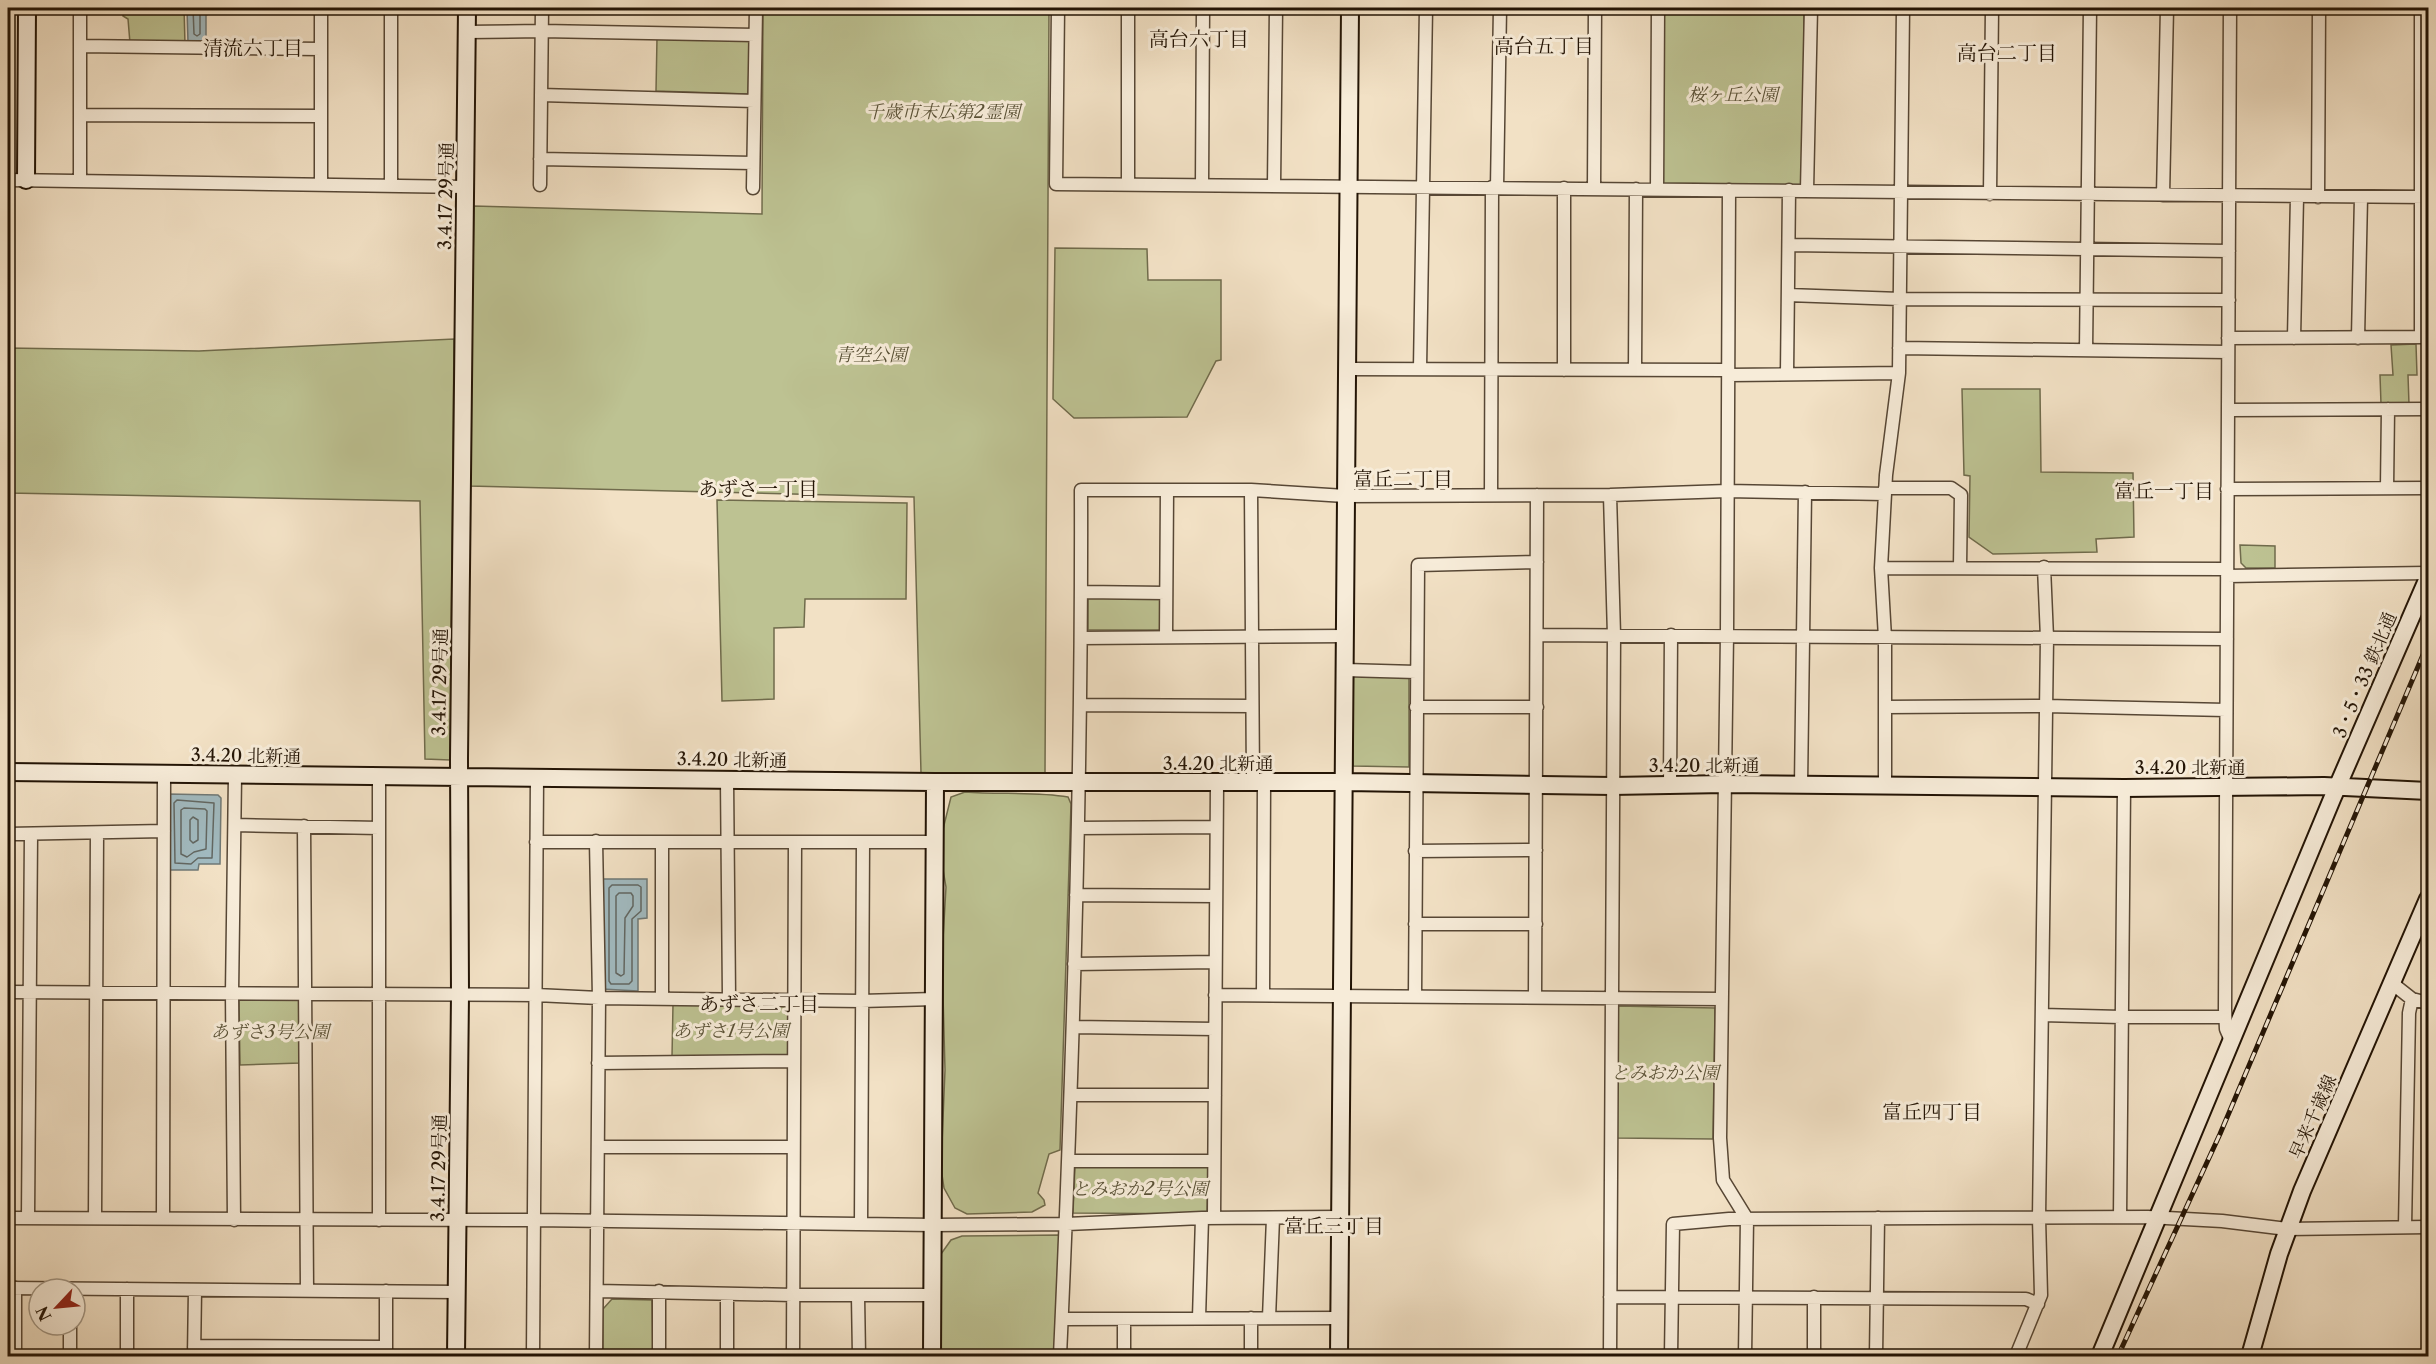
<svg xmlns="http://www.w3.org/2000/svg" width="2436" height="1364" viewBox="0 0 2436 1364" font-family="'Libre Caslon Text','Noto Serif JP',serif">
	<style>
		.green { fill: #bdc292; stroke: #706b4c; stroke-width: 1.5 }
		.water { fill: #a1bac0; stroke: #6f7875; stroke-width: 1.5 }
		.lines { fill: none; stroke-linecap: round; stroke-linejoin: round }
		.shore { stroke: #626762; stroke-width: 1.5 }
		.street-casing { stroke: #574735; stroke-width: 15 }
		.secondary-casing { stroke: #231405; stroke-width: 20 }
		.street { stroke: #f7ecd9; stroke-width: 12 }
		.secondary { stroke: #f7ecd9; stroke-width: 16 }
		.rail-casing { stroke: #231405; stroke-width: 5 }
		.rail { stroke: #f7ecd9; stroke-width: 3; stroke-dasharray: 9; stroke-linecap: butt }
		.labels { text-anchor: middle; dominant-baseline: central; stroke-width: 6; stroke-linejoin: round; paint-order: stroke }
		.park-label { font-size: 18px; font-style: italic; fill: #595136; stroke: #f7ecd9 }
		.street-label { font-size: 18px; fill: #231405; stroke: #f7ecd9 }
		.neighbourhood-label { font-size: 20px; fill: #231405; stroke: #f7ecd9 }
	</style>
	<rect width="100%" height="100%" fill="#f2e1c5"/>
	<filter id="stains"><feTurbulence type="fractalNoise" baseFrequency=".00333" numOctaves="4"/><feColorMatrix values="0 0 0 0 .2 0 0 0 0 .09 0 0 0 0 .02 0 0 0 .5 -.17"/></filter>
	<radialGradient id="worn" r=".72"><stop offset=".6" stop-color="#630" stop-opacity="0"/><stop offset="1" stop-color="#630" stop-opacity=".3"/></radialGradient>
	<path class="green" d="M 123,8 L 184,8 L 185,44 L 130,43 L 128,19 L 123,16 Z
		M 763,8 L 1049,8 L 1045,773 L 921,773 L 914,497 L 469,486 L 474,206 L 762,214 Z
		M 1663,8 L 1804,8 L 1803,185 L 1662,183 Z
		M 657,38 L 750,40 L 748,94 L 656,91 Z
		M 1055,248 L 1147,249 L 1148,280 L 1221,280 L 1221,360 L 1216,361 L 1187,417 L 1074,418 L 1053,399 Z
		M 454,339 L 450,760 L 425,759 L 420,501 L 8,493 L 8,348 L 199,351 Z
		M 2416,344 L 2417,375 L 2408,375 L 2409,404 L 2381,404 L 2380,375 L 2393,375 L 2391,345 Z
		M 1962,389 L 2040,389 L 2041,472 L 2133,473 L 2134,537 L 2096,539 L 2097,552 L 1993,554 L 1969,537 L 1970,476 L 1964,475 Z
		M 717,500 L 907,503 L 906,599 L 805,599 L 804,627 L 774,628 L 774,699 L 722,701 Z
		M 2240,545 L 2275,546 L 2275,568 L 2246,568 L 2241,563 Z
		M 1088,595 L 1162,597 L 1161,630 L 1088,630 Z
		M 1353,676 L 1409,677 L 1409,767 L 1353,766 Z
		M 965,792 C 999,795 1034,791 1068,797 L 1071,804 L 1060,1150 L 1049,1154 L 1038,1193 L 1044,1200 L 1045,1205 L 1032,1212 L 967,1214 L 955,1208 L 944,1188 L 941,1168 L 945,1070 L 942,957 L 946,887 L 941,858 L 941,837 L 951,797 Z
		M 239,999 L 300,1000 L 300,1063 L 240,1065 Z
		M 673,1004 L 785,1004 L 789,1007 L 789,1054 L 787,1056 L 672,1057 Z
		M 1617,1006 L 1715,1008 L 1713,1139 L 1617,1138 Z
		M 1075,1165 L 1208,1167 L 1207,1214 L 1073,1213 Z
		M 1059,1235 L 1054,1356 L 940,1356 L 941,1254 L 951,1240 L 962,1236 Z
		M 612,1299 L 652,1300 L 653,1356 L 603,1356 L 603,1309 Z"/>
	<path class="water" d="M 187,8 L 212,8 L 212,13 L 206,15 L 206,43 L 188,42 Z
		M 168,794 L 218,795 L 221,798 L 220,864 L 199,864 L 198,870 L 168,870 Z
		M 603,879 L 647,879 L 647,918 L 638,919 L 638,991 L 602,989 Z"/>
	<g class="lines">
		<path class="shore" d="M 193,8 L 194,34 L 197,36 L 200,34 L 200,13 L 206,8
			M 177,800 L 214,803 L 212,858 L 198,858 L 191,864 L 175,863 L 174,803 Z
			M 184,808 L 205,809 L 207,811 L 206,849 L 194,852 L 187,857 L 181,854 L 181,810 Z
			M 193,817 L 198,820 L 198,840 L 193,843 L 190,840 L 190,820 Z
			M 612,885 L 638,885 L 641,887 L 641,911 L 632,919 L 632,981 L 629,984 L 611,984 L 609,981 L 609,888 Z
			M 619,893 L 631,893 L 633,896 L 633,906 L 625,918 L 624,974 L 621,976 L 616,973 L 616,896 Z"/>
		<defs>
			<path id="street" d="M 1058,8 L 1056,184 L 2428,197
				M 2230,8 L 2225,1009 L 2226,1029 L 2232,1043
				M 467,32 L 542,31 L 755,35
				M 80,46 L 321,49
				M 541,95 L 754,101
				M 80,115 L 321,116
				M 540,159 L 753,163
				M 8,180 L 465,187
				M 80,180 L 80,8
				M 321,184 L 321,8
				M 1128,184 L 1128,8
				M 540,185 L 542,8
				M 1202,185 L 1203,8
				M 1274,185 L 1276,8
				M 391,186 L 391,8
				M 1497,187 L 1500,8
				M 753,188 L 756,8
				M 1564,188 L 1564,370
				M 1594,188 L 1595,8
				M 1657,189 L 1658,8
				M 1729,190 L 1727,634 L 1720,1138 L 1723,1180 L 1747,1219 L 1745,1356
				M 1807,190 L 1811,8
				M 1990,194 L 1992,8
				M 2163,195 L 2167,8
				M 2318,197 L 2319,8
				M 1789,245 L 2229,251
				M 1788,295 L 1900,299 L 2229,300
				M 2421,337 L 2421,8
				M 2228,338 L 2427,337
				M 2294,338 L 2297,197
				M 2358,338 L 2361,197
				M 1899,348 L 2228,352
				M 2086,350 L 2090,8
				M 1346,369 L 1728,370
				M 1420,369 L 1426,8
				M 1635,370 L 1636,189
				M 1787,374 L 1789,190
				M 1728,375 L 1899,373
				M 2228,410 L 2428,409
				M 1885,488 L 1951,488 L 1961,495 L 1960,567
				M 2387,488 L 2388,409
				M 2227,489 L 2428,488
				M 1251,490 L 1253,783
				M 1491,495 L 1492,187
				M 1881,568 L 2226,569
				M 2227,576 L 2428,573
				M 1082,592 L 1166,593
				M 1537,635 L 2227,639
				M 1166,637 L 1167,490
				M 1081,638 L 1345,636
				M 1345,670 L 1416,672
				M 1080,705 L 1252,706
				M 1416,707 L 1537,707
				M 1885,707 L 2046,706 L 2226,710
				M 727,780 L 729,998
				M 1670,785 L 1671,635
				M 1801,785 L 1805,492
				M 1885,786 L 1885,638 L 1881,568 L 1886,475 L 1899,373 L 1903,8
				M 235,825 L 379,828
				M 304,826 L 307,1291
				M 1078,828 L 1216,827
				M 8,834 L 164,831
				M 596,841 L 599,998 L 596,1356
				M 536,842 L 934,842
				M 1415,851 L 1536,850
				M 1076,895 L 1216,896
				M 1415,924 L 1536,924
				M 1074,964 L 1215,962
				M 2393,984 L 2412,999 L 2428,1003
				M 8,992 L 536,995 L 599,998 L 861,1001 L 935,999
				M 1263,994 L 1264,783
				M 1215,995 L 1722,999
				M 1415,997 L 1418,565 L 1537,562
				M 1535,997 L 1537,495
				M 662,999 L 662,842
				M 2042,1015 L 2121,1017 L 2225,1017
				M 1073,1027 L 1215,1029
				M 598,1063 L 793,1061
				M 1071,1095 L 1215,1095
				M 598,1147 L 793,1147
				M 1069,1161 L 1214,1161
				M 2120,1217 L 2124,788
				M 8,1218 L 534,1220 L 934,1225 L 1067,1224 L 1202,1218 L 1341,1217
				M 28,1218 L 31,834
				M 95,1218 L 97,833
				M 1214,1218 L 1217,784
				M 163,1219 L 164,774
				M 234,1220 L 232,993 L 235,776
				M 379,1220 L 379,777
				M 861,1224 L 863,842
				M 2405,1227 L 2409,1013 L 2412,999
				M 8,1288 L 457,1292
				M 386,1291 L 386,1356
				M 597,1291 L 793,1295 L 933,1295
				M 659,1291 L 659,1356
				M 727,1294 L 727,1356
				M 858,1296 L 859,1356
				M 1610,1297 L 2026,1299 L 2038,1304
				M 1199,1318 L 1202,1218
				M 1269,1318 L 1273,1218
				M 1062,1319 L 1340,1318
				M 194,1346 L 386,1347
				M 15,1356 L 15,1288
				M 70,1356 L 70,1325
				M 127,1356 L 127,1289
				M 194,1356 L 195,1290
				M 533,1356 L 537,778
				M 793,1356 L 795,842
				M 1060,1356 C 1073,1068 1082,779 1081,490 L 1251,490 L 1345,496 L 1610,495 L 1727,491 L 1885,494
				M 1124,1356 L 1124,1319
				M 1251,1356 L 1251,1318
				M 1610,1356 L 1614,635 L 1610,495
				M 1671,1356 L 1673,1224 L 1729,1219 L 2148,1217 L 2222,1221 L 2287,1229 L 2428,1227
				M 1814,1356 L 1814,1297
				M 1876,1356 L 1878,1218
				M 2016,1356 L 2041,1295 L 2039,1218 L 2047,638 L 2044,567"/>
			<path id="secondary" d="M 26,180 L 27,8
				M 8,772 L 935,782 L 1345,782 L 1612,786 L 1725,784 L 2124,788 L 2324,786 L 2428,791
				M 456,1356 L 460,995 L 459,759 L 467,8
				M 932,1356 L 935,782
				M 1339,1356 L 1350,8
				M 2100,1356 L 2332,799 L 2428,578
				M 2250,1356 L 2279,1254 L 2302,1191 L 2428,899"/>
		</defs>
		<use href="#street" class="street-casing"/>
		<use href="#secondary" class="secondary-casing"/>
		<use href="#street" class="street"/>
		<use href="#secondary" class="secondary"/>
		<defs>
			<path id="rail" d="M 2118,1356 L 2220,1134 L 2428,643"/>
		</defs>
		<use href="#rail" class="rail-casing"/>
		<use href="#rail" class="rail"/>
	</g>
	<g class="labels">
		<g class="park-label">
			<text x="1733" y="95">桜ヶ丘公園</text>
			<text x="943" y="112">千歳市末広第2霊園</text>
			<text x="871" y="355">青空公園</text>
			<text x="731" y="1031">あずさ1号公園</text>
			<text x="270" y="1032">あずさ3号公園</text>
			<text x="1665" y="1073">とみおか公園</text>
			<text x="1140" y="1189">とみおか2号公園</text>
		</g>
		<g class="street-label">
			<text transform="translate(446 196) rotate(-89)">3.4.17 29号通</text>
			<text transform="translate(2365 675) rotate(-67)">3・5・33 鉄北通</text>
			<text transform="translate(440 682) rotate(-89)">3.4.17 29号通</text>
			<text transform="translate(246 756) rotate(1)">3.4.20 北新通</text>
			<text transform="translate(732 760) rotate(1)">3.4.20 北新通</text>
			<text x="1218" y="764">3.4.20 北新通</text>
			<text x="1704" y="766">3.4.20 北新通</text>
			<text x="2190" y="768">3.4.20 北新通</text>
			<text transform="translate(2313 1117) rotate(-66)">早来千歳線</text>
			<text transform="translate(439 1168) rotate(-89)">3.4.17 29号通</text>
		</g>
		<g class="neighbourhood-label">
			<text x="1199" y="39">高台六丁目</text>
			<text x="1544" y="46">高台五丁目</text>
			<text x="253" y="48">清流六丁目</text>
			<text x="2007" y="53">高台二丁目</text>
			<text x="1403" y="479">富丘二丁目</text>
			<text x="758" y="489">あずさ一丁目</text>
			<text x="2164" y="491">富丘一丁目</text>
			<text x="759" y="1004">あずさ二丁目</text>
			<text x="1932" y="1112">富丘四丁目</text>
			<text x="1334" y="1226">富丘三丁目</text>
		</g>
	</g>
	<rect width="2436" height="1364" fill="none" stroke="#f2e1c5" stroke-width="30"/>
	<rect x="9" y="9" width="2418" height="1346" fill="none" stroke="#231405" stroke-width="3"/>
	<rect x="15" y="15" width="2406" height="1334" fill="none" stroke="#231405" stroke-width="1.5"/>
	<g transform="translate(57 1307) rotate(244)"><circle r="28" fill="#f7ecd9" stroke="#a29684" stroke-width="1.5"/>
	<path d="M0-4.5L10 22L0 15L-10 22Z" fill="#8f2418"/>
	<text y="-9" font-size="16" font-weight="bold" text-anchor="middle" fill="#231405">N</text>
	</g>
	<rect width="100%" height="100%" filter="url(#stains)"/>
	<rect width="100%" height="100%" fill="url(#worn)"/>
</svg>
